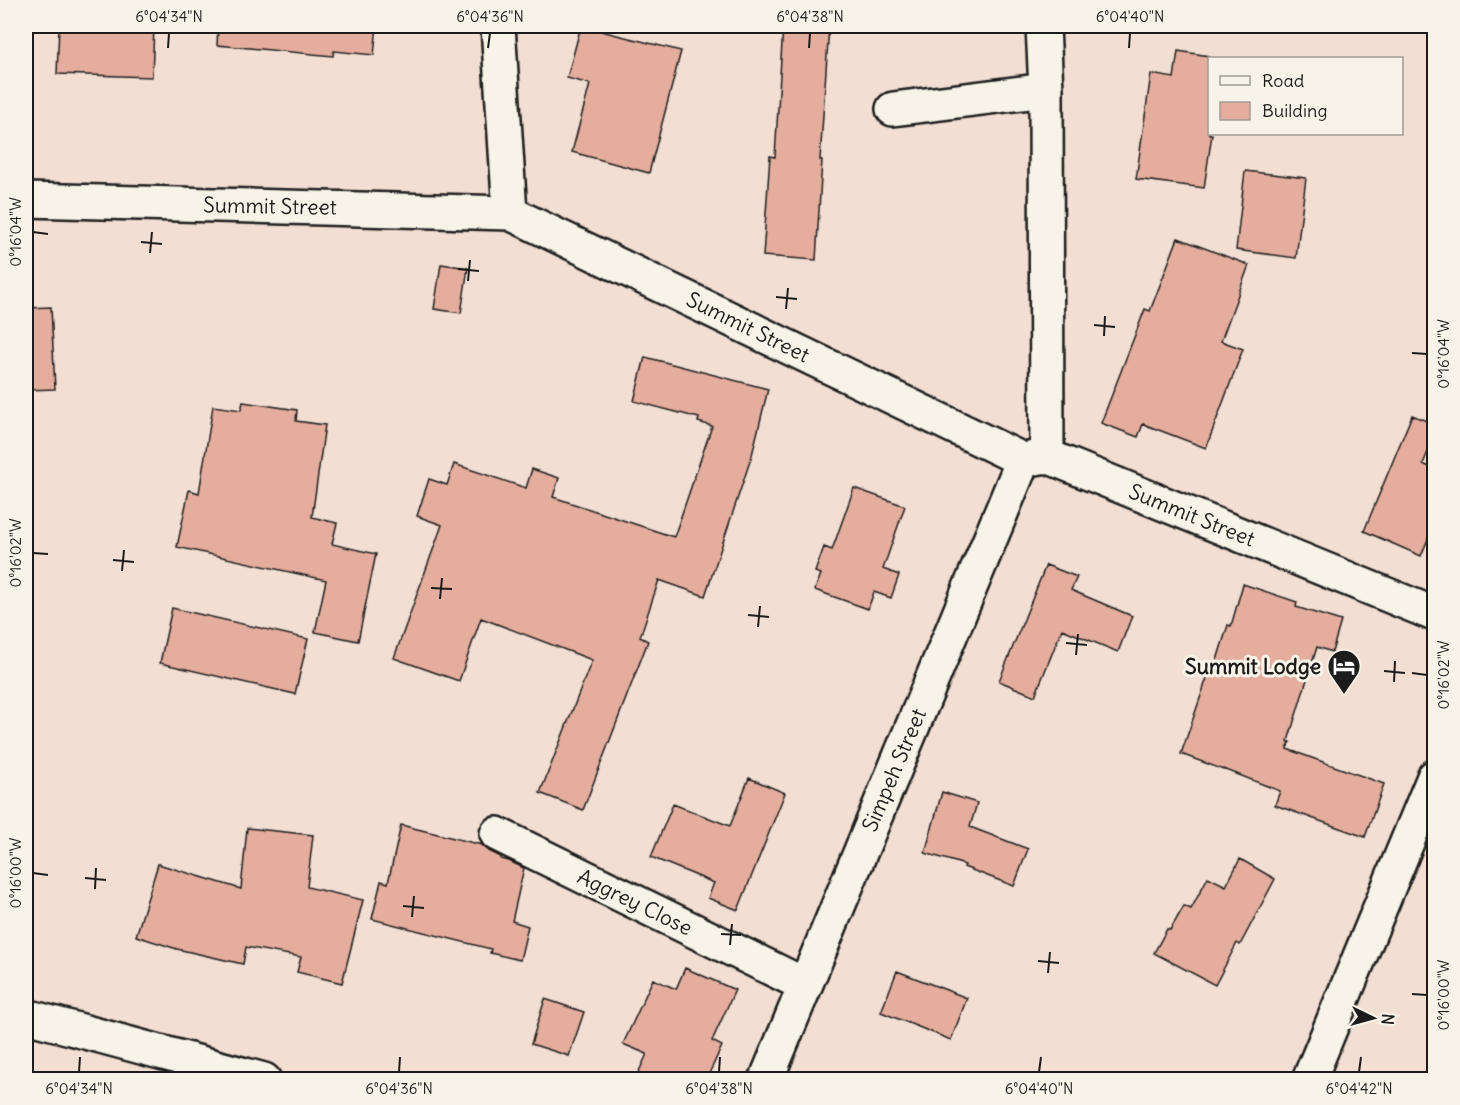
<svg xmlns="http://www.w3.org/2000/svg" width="1460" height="1105" viewBox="0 0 1460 1105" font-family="Delius,sans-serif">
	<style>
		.building { fill: #e5ad9d; stroke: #1c1c1c; stroke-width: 1.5 }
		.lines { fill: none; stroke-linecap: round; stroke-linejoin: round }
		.minor-casing { stroke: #1c1c1c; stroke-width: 38 }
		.minor { stroke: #f7f3e8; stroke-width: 33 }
		.ticks { fill: none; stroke: #1c1c1c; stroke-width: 2 }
		.labels { text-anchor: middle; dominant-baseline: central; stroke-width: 6; stroke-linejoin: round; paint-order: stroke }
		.street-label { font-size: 21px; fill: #1c1c1c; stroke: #f7f3e8 }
		.poi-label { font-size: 21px; font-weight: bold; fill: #1c1c1c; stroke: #f7f3e8; text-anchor: end }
		.neatline { fill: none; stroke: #1c1c1c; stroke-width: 2 }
		.ticks-label { font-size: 15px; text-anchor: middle; fill: #1c1c1c }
	</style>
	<rect width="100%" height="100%" fill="#f2ded2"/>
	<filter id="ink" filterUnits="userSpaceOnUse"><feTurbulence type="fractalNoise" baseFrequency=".0167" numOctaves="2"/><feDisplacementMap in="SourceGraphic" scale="12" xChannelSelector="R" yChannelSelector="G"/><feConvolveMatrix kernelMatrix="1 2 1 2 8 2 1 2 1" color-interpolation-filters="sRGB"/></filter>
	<g filter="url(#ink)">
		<path class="building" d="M 59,26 L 154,26 L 152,77 L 57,74 Z
			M 218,26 L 377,26 L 374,55 L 334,51 L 333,56 L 217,45 Z
			M 581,26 L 681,51 L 649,173 L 572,152 L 590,84 L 567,78 Z
			M 783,26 L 829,26 L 820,160 L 822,160 L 816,260 L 763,256 L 770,156 L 775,157 Z
			M 1178,51 L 1209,56 L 1209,134 L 1212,134 L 1204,188 L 1136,179 L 1151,74 L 1174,78 Z
			M 1245,171 L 1306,178 L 1296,258 L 1236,250 Z
			M 1178,238 L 1249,265 L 1221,341 L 1243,349 L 1206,448 L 1143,424 L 1138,437 L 1101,423 L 1145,309 L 1150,311 Z
			M 441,264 L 468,268 L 461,313 L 434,309 Z
			M 51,307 L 55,389 L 26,390 L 26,308 Z
			M 645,357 L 768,389 L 752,455 L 705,596 L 659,580 L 640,637 L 648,641 L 583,810 L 540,793 L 592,660 L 481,618 L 459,681 L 394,658 L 442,525 L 417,516 L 429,479 L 447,485 L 454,464 L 526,488 L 532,469 L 559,478 L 553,497 L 674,537 L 712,426 L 698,422 L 699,418 L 634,401 Z
			M 243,402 L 297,410 L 296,421 L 325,425 L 312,517 L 337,523 L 332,544 L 376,554 L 358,641 L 315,632 L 326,580 L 177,547 L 189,490 L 199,493 L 213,406 L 241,410 Z
			M 1412,415 L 1434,424 L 1434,437 L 1423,464 L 1434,469 L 1434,524 L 1421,556 L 1364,531 Z
			M 854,488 L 905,506 L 883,569 L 899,575 L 891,598 L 874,592 L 868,609 L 815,590 L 821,574 L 815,572 L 824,547 L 832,550 Z
			M 1046,565 L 1077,577 L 1071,590 L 1132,616 L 1118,652 L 1062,629 L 1035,696 L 999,681 Z
			M 1243,584 L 1297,602 L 1296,607 L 1341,621 L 1332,652 L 1317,647 L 1288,741 L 1290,742 L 1287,749 L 1384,784 L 1365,837 L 1275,805 L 1280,791 L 1224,769 L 1224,770 L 1181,754 L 1208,675 L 1212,676 L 1228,625 L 1231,626 Z
			M 172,608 L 308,639 L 295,694 L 160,663 Z
			M 749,778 L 785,793 L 738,910 L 708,898 L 714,883 L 651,857 L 673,804 L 730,826 Z
			M 942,792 L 977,803 L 970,827 L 1028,849 L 1014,886 L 964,867 L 965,865 L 925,853 Z
			M 401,825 L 482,845 L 489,851 L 501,857 L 501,859 L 509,861 L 524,868 L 512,921 L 528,926 L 520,960 L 490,953 L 491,949 L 372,919 L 381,881 L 388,883 Z
			M 247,828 L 313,835 L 307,887 L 363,900 L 342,983 L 297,972 L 301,957 L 246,947 L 243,964 L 177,949 L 136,936 L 158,864 L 241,889 Z
			M 1240,859 L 1275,879 L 1240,945 L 1237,943 L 1215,985 L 1154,953 L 1167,929 L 1170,930 L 1184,906 L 1191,909 L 1208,877 L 1226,886 Z
			M 685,968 L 735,990 L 712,1041 L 722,1046 L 706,1080 L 635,1080 L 647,1054 L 623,1044 L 653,979 L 676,989 Z
			M 897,971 L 967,998 L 951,1040 L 881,1012 Z
			M 545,999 L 584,1012 L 569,1056 L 531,1044 Z"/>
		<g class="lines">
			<defs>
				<path id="minor" d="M 498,26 L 510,213
					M 1043,26 L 1046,90 L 1047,456
					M 893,109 L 1046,90
					M 26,200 L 510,213 L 1023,460 L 1047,456 L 1434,614
					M 497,834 L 805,985
					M 26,1016 L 264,1080
					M 766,1080 L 1023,460
					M 1309,1080 L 1434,777"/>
			</defs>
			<use href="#minor" class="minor-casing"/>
			<use href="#minor" class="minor"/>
		</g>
	</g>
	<path class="ticks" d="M 168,48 L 169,33M 488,48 L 490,33M 809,48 L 810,33M 1129,48 L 1130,33M 33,232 L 48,234M 141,242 L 162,244M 150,253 L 152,232M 458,269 L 479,271M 468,281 L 470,260M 776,297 L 797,299M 786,309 L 788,288M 1094,325 L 1115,327M 1104,336 L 1105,316M 1412,353 L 1427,354M 33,553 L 48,554M 113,560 L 134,562M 122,571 L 124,550M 431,588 L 452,589M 440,599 L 442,578M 748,615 L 769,617M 758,627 L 760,606M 1066,643 L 1087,645M 1076,655 L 1078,634M 1384,671 L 1405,673M 1412,673 L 1427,675M 1394,682 L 1395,661M 33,873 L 48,875M 85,878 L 106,880M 95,889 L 96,868M 403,906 L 424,908M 412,917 L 414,896M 721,934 L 741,935M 730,945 L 732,924M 1038,961 L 1059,963M 1048,973 L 1050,952M 1412,994 L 1427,995M 79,1072 L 80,1057M 399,1072 L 400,1057M 719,1072 L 720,1057M 1039,1072 L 1041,1057M 1359,1072 L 1361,1057"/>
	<defs>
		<symbol id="hotel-pin" viewBox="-11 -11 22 30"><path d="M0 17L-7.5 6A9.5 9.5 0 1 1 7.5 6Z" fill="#1c1c1c" stroke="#f7f3e8"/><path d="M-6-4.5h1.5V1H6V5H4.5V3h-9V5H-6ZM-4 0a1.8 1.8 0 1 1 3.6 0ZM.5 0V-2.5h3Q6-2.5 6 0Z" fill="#fff"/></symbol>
	</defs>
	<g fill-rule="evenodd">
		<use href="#hotel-pin" x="1325" y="647" width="38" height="52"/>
	</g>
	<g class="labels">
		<g class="street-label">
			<text transform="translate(270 206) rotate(1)">Summit Street</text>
			<text transform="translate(748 327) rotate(26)">Summit Street</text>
			<text transform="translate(1192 515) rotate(22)">Summit Street</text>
			<text transform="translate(894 770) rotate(-67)">Simpeh Street</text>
			<text transform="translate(635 902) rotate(26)">Aggrey Close</text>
		</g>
		<g class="poi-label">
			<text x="1321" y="666">Summit Lodge</text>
		</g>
	</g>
	<rect width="1460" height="1105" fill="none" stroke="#f7f3e8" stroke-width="66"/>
	<rect x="1208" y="57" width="195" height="78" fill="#f7f3e8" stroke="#9f9d96" stroke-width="1.5"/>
	<rect x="1220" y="76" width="30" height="9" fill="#f7f3e8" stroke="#9f9d96" stroke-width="1.5"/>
	<text x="1262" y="87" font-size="18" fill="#1c1c1c">Road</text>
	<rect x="1220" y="102" width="30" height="18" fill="#e5ad9d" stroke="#9f9d96" stroke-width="1.5"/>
	<text x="1262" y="117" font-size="18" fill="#1c1c1c">Building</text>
	<g transform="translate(1373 1018) rotate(95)" stroke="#f7f3e8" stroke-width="4.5" paint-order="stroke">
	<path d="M0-4.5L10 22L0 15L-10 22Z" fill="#1c1c1c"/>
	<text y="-9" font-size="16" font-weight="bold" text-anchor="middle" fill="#1c1c1c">N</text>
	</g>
	<rect x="33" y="33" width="1394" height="1039" class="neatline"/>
	<g class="ticks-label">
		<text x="169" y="22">6°04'34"N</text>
		<text x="490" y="22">6°04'36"N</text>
		<text x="810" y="22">6°04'38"N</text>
		<text x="1130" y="22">6°04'40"N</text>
		<text transform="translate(16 232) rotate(-90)" y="5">0°16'04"W</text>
		<text transform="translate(1444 354) rotate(-90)" y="5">0°16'04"W</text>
		<text transform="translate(16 553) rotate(-90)" y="5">0°16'02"W</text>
		<text transform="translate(1444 675) rotate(-90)" y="5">0°16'02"W</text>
		<text transform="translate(16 873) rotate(-90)" y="5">0°16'00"W</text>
		<text transform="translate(1444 995) rotate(-90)" y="5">0°16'00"W</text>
		<text x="79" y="1094">6°04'34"N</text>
		<text x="399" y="1094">6°04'36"N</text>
		<text x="719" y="1094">6°04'38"N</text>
		<text x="1039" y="1094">6°04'40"N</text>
		<text x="1359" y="1094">6°04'42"N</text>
	</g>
</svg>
